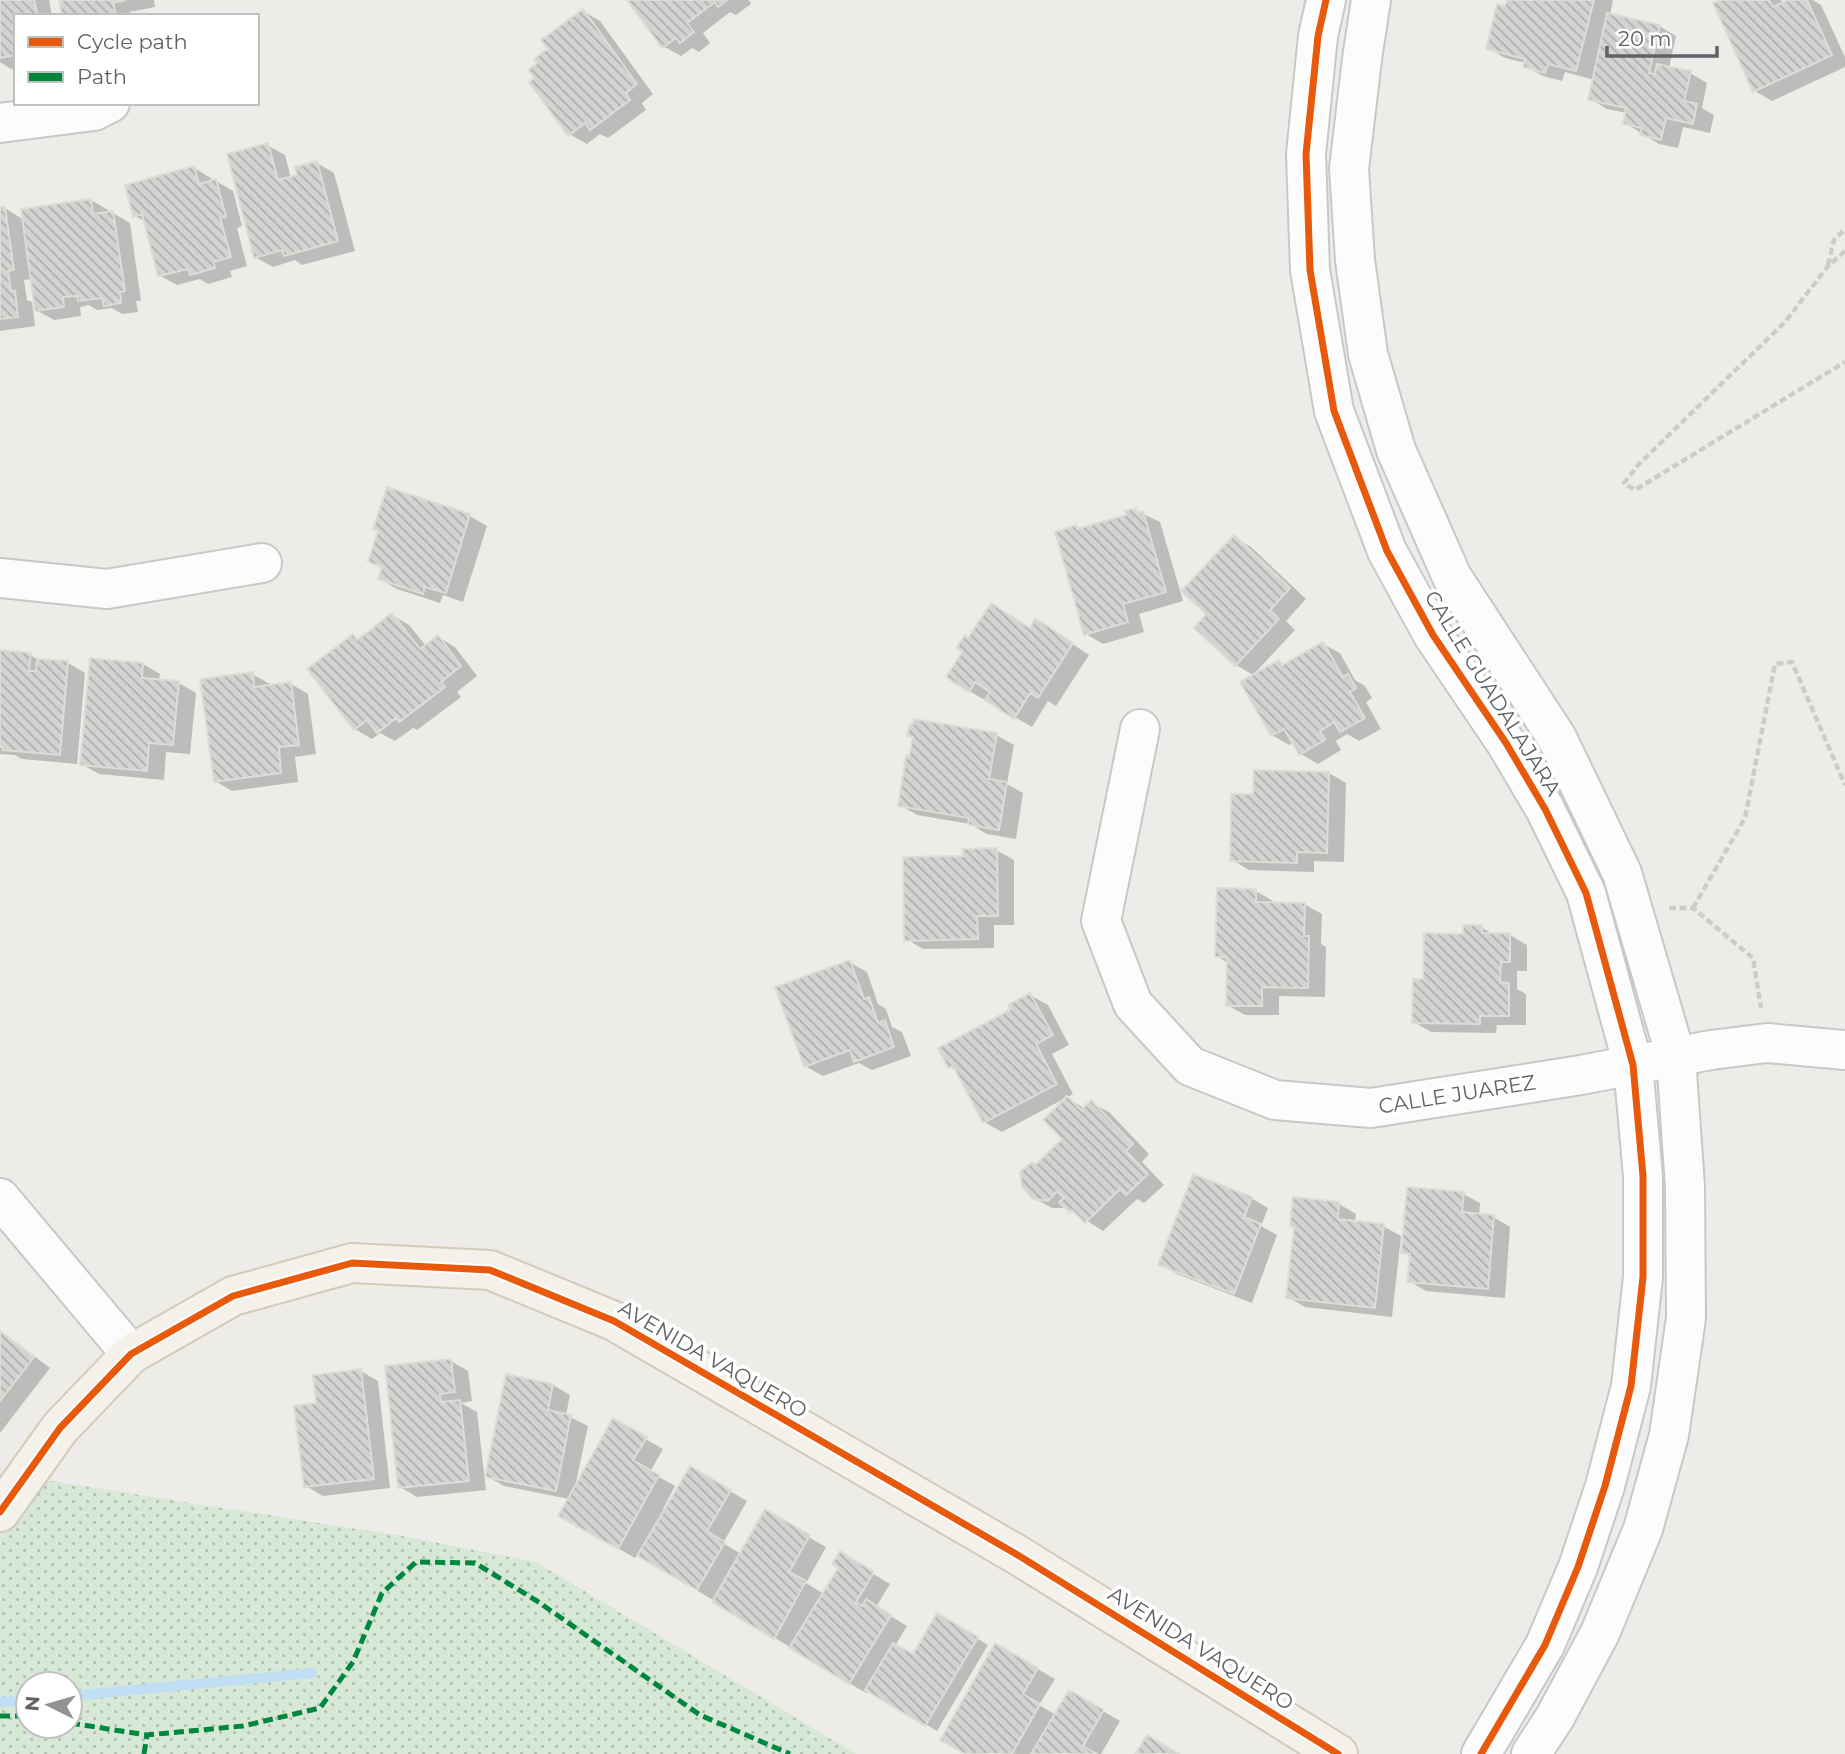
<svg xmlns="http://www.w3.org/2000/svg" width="1845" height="1754" viewBox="0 0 1845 1754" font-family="Montserrat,sans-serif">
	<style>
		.grass { fill: url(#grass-dots); fill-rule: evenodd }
		.shadow { fill: #0003 }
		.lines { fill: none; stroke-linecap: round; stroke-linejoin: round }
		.stream { stroke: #c1dff4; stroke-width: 10 }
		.building { fill: url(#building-back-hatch); stroke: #dcdcd8; stroke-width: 2 }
		.minor-casing { stroke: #c8c8c8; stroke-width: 42 }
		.major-casing { stroke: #d3cbb9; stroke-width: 42 }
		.path { stroke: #cacecb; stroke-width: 4.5; stroke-dasharray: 7 3.5; stroke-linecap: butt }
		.minor { stroke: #fcfcfc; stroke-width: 38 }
		.major { stroke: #f3f1ea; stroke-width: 38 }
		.quiet { stroke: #00873e; stroke-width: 5; stroke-dasharray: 10 5; stroke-linecap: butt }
		.cycleway-casing { stroke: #fff; stroke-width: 11 }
		.cycleway { stroke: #e8590c; stroke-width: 7 }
		.labels { text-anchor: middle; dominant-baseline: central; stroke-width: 7; stroke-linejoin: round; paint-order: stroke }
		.street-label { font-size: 21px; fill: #5e6266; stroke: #fff }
	</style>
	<defs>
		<pattern id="grass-dots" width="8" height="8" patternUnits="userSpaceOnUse" patternTransform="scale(1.75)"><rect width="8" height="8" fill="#d8e8d6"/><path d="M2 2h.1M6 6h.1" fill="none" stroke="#b2bfb1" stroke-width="1.8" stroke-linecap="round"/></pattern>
		<pattern id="building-back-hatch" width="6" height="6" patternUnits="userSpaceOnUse" patternTransform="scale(1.75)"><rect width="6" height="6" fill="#d4d3d2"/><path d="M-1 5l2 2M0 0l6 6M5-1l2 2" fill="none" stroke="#afafae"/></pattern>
	</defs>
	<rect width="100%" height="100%" fill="#edece9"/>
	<path class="grass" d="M 0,1473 L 408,1537 L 536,1562 L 856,1754 L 0,1754 ZM 28,1684 L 70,1684 L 70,1726 L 28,1726 Z"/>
	<path class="shadow" d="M 0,0 L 49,0 L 52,16 L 16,16 L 16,68 L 11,69 L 0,62 Z
		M 61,0 L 154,0 L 155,7 L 129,12 L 130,16 L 64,16 Z
		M 629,0 L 749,0 L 751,4 L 736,15 L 730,12 L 703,33 L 710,43 L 699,52 L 692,48 L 681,56 L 663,46 Z
		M 1509,0 L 1613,0 L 1610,16 L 1659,26 L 1676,36 L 1669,68 L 1690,73 L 1707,83 L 1702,108 L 1714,115 L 1710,133 L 1683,127 L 1678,148 L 1659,144 L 1625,123 L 1627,113 L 1607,109 L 1590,99 L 1594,80 L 1565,72 L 1562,81 L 1543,76 L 1525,66 L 1526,63 L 1505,58 L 1488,48 Z
		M 1724,0 L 1781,0 L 1783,4 L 1792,0 L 1813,0 L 1821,5 L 1845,57 L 1845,67 L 1772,101 L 1755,91 Z
		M 583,11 L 600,21 L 653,94 L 642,103 L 646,110 L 608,138 L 600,134 L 587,144 L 569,134 L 536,78 L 540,63 Z
		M 267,145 L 285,155 L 291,178 L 300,176 L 317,163 L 334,173 L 355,251 L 302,265 L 295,260 L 273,267 L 255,257 Z
		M 194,168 L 211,178 L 212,182 L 216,181 L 233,191 L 242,226 L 237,228 L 247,266 L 230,271 L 232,277 L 208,284 L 200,279 L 177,285 L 159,275 L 146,222 L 135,216 Z
		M 91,200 L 108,210 L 108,213 L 113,213 L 130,223 L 141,301 L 136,301 L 138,312 L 122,314 L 112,308 L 97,310 L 89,305 L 80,307 L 81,316 L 54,320 L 36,310 L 32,279 L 24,280 L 27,300 L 32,302 L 35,326 L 0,331 L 0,209 L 5,208 L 24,220 Z
		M 388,490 L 470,516 L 487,526 L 463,602 L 443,595 L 440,603 L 397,589 L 380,579 L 383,569 L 370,561 L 380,531 Z
		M 1135,510 L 1160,522 L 1183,601 L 1139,614 L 1144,632 L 1103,644 L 1086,634 L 1076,527 L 1080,530 L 1129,516 Z
		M 1234,537 L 1251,547 L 1306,599 L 1286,621 L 1295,630 L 1253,675 L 1236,665 L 1197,628 L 1209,614 Z
		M 392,615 L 409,625 L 426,646 L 438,637 L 455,647 L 477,676 L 457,692 L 461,697 L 417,730 L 413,728 L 395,741 L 380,733 L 372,739 L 355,729 L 353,636 L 360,640 Z
		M 1031,629 L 1053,631 L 1089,655 L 1056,706 L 1048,701 L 1032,727 L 969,691 L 969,640 Z
		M 1323,644 L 1340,653 L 1355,680 L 1365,686 L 1372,698 L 1366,702 L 1381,729 L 1359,741 L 1347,734 L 1336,741 L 1341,750 L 1318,764 L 1301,754 L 1294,742 L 1289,745 L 1272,735 L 1279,662 L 1285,665 Z
		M 0,652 L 30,655 L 41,661 L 68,663 L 85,673 L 77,764 L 22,759 L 15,755 L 0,754 Z
		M 143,664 L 160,674 L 159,681 L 179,683 L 196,693 L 190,754 L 166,752 L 164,780 L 99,774 L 81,764 Z
		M 252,674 L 270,684 L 270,687 L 291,684 L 308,694 L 316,754 L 295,757 L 298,782 L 232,791 L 215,781 Z
		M 996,735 L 1014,745 L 1007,784 L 1023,793 L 1016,839 L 987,834 L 970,824 L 917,815 L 900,805 Z
		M 1329,773 L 1346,783 L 1344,862 L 1314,861 L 1314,872 L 1249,870 L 1232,860 L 1255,796 Z
		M 996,850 L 1014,860 L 1014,925 L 994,925 L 994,948 L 923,949 L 906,939 L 965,858 Z
		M 1256,891 L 1273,901 L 1273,904 L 1304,904 L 1322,914 L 1321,944 L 1326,947 L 1325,997 L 1279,996 L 1279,1015 L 1245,1015 L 1227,1005 L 1228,963 L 1217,956 Z
		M 1481,927 L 1494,935 L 1510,935 L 1527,945 L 1527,971 L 1517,971 L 1517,989 L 1526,994 L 1526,1025 L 1497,1025 L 1496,1033 L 1431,1032 L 1414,1022 L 1424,980 L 1465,936 Z
		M 849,962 L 867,972 L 878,1004 L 886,1009 L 892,1027 L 902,1032 L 911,1056 L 872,1070 L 859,1063 L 823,1076 L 805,1066 Z
		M 1030,995 L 1048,1005 L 1069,1045 L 1052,1054 L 1073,1094 L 1002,1132 L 984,1122 L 958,1072 L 949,1066 Z
		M 1068,1098 L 1085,1109 L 1091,1103 L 1109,1112 L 1149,1154 L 1142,1162 L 1164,1185 L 1144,1203 L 1137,1199 L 1103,1231 L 1067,1208 L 1052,1208 L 1034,1198 L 1036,1166 L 1064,1139 Z
		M 1463,1194 L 1480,1203 L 1479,1216 L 1493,1217 L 1510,1227 L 1505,1298 L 1426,1291 L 1409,1281 L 1411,1257 L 1403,1252 Z
		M 1251,1198 L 1268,1208 L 1261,1226 L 1277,1235 L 1252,1303 L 1177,1274 L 1160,1264 Z
		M 1339,1204 L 1356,1214 L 1355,1222 L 1383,1226 L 1401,1236 L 1392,1317 L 1305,1307 L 1288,1297 Z
		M 0,1334 L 17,1343 L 50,1368 L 0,1433 Z
		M 451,1361 L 468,1371 L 472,1401 L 461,1403 L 477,1412 L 486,1490 L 417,1497 L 400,1487 Z
		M 361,1371 L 378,1381 L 390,1488 L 323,1496 L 306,1486 L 318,1405 Z
		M 553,1385 L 570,1395 L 566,1415 L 588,1426 L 575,1487 L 614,1421 L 663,1449 L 650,1472 L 675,1486 L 663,1509 L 666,1510 L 690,1468 L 747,1501 L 723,1543 L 741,1554 L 765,1512 L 826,1547 L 806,1583 L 824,1594 L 857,1564 L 890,1584 L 876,1607 L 907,1626 L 895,1646 L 913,1657 L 938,1615 L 988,1645 L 937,1731 L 868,1690 L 866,1693 L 849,1683 L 639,1555 L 638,1554 L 635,1558 L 560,1515 L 569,1499 L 504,1486 L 487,1476 Z
		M 996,1645 L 1055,1679 L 1039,1705 L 1056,1715 L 1070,1692 L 1120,1721 L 1101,1754 L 968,1754 Z"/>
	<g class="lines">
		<path class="stream" d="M 70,1696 L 312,1673
			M 0,1702 L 28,1700"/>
	</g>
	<path class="building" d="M 0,0 L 34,0 L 38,16 L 16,16 L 16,55 L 0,58 Z
		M 59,0 L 126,0 L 113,3 L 116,16 L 62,16 Z
		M 627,0 L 727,0 L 718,7 L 715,2 L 687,23 L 694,32 L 680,43 L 676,38 L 662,48 Z
		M 1507,0 L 1594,0 L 1576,71 L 1548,64 L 1545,73 L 1523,67 L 1525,59 L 1486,49 L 1497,4 L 1505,6 Z
		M 1720,0 L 1769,0 L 1773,7 L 1788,0 L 1807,0 L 1832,55 L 1753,92 L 1713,3 Z
		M 583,9 L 637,84 L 626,93 L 630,100 L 590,130 L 585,123 L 568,136 L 529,82 L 534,78 L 528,70 L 537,63 L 534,59 L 547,49 L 541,40 Z
		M 1607,13 L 1660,25 L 1649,73 L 1655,74 L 1657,64 L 1691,71 L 1684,101 L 1697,104 L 1693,124 L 1666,118 L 1661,140 L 1640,135 L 1642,128 L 1623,124 L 1626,108 L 1588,100 Z
		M 268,143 L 278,180 L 297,175 L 295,167 L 317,161 L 338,241 L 284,256 L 282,250 L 254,258 L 227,154 Z
		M 194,166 L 199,184 L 216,179 L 226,217 L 220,218 L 231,257 L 213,262 L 215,268 L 190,275 L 188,269 L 158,276 L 142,214 L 133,217 L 125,185 Z
		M 91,199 L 93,214 L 113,211 L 125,291 L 120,292 L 121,303 L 104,306 L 102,298 L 78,301 L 77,296 L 63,297 L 64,307 L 35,311 L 21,209 Z
		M 0,207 L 5,207 L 14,270 L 8,271 L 11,291 L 15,291 L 18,317 L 0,319 Z
		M 387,487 L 470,514 L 446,593 L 425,587 L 423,594 L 378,579 L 382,567 L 368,562 L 378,531 L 373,529 Z
		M 1136,508 L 1137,513 L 1143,511 L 1166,592 L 1123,604 L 1128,622 L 1084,635 L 1055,532 L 1076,525 L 1077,529 L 1126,515 L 1125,511 Z
		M 1234,535 L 1290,588 L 1270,610 L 1279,619 L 1235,666 L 1194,628 L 1206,614 L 1181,591 Z
		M 991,603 L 1030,628 L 1035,618 L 1073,643 L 1038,698 L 1030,693 L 1014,719 L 985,700 L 990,692 L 975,682 L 969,692 L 946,677 L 962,652 L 956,648 L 965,635 L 968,638 Z
		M 392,613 L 420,649 L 438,635 L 461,666 L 441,682 L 445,687 L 399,722 L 396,718 L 377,733 L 367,720 L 354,730 L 307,669 L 353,634 L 357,640 Z
		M 1323,642 L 1343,677 L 1348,674 L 1356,688 L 1350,692 L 1365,718 L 1340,732 L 1334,722 L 1320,731 L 1325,740 L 1299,755 L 1284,729 L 1271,736 L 1240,682 L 1279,660 L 1282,665 Z
		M 0,650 L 31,653 L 29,671 L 36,671 L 37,659 L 68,661 L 60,755 L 3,750 L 3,747 L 0,747 Z
		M 90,658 L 143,663 L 142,678 L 179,681 L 173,745 L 149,743 L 147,771 L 80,765 Z
		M 253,672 L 254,687 L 291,682 L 299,745 L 279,747 L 281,773 L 214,782 L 200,679 Z
		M 914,719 L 997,733 L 989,779 L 1007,782 L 999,830 L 968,825 L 969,818 L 898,806 L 906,756 L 909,757 L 913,737 L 907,736 L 910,724 L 913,724 Z
		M 1254,770 L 1329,772 L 1327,853 L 1297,852 L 1297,863 L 1230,861 L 1231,794 L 1253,794 Z
		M 997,848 L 998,916 L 977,916 L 978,939 L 904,941 L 903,857 L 963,856 L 962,849 Z
		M 1217,888 L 1256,889 L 1256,902 L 1305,903 L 1304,936 L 1309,936 L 1308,988 L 1262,987 L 1262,1006 L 1226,1006 L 1227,957 L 1215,957 Z
		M 1463,925 L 1482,925 L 1482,933 L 1510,933 L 1510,962 L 1501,962 L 1500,982 L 1509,983 L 1509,1016 L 1480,1016 L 1480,1024 L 1412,1023 L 1413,979 L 1423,979 L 1424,933 L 1463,934 Z
		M 850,960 L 864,999 L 869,997 L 878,1023 L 885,1020 L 894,1047 L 854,1062 L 850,1050 L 804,1067 L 775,987 Z
		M 1030,993 L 1053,1035 L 1036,1044 L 1057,1084 L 983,1123 L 953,1066 L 948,1068 L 938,1048 L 1010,1010 L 1008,1005 Z
		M 1067,1096 L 1081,1110 L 1091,1100 L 1133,1144 L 1126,1151 L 1148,1174 L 1126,1195 L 1120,1189 L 1085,1223 L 1072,1210 L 1070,1213 L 1059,1202 L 1064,1198 L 1057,1191 L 1048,1201 L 1033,1199 L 1022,1187 L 1020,1172 L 1032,1162 L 1035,1165 L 1062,1139 L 1043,1120 Z
		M 1193,1174 L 1252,1197 L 1244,1217 L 1261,1224 L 1234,1294 L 1158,1265 Z
		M 1407,1187 L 1464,1192 L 1462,1212 L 1494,1215 L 1488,1289 L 1407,1282 L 1410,1254 L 1401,1253 Z
		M 1293,1197 L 1339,1202 L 1338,1219 L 1384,1224 L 1375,1308 L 1286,1298 L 1294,1227 L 1290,1226 Z
		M 0,1331 L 34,1357 L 0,1401 Z
		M 451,1359 L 455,1392 L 440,1394 L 441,1402 L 460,1400 L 469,1481 L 398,1488 L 385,1366 Z
		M 361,1369 L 374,1479 L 304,1487 L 294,1406 L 316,1403 L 313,1375 Z
		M 506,1374 L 553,1384 L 548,1410 L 571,1415 L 556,1491 L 485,1477 Z
		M 613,1418 L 647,1437 L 633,1460 L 659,1475 L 618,1549 L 558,1516 Z
		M 690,1466 L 731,1490 L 707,1531 L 725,1542 L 697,1590 L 637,1556 Z
		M 765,1509 L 810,1535 L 789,1572 L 806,1581 L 774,1639 L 712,1602 Z
		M 840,1551 L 874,1572 L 856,1602 L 862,1606 L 866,1599 L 891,1615 L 849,1684 L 789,1648 L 838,1568 L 832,1564 Z
		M 937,1613 L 978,1637 L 925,1726 L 865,1690 L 893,1643 L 913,1654 Z
		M 995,1643 L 1038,1668 L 1023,1694 L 1040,1704 L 1012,1754 L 965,1754 L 940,1740 Z
		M 1069,1690 L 1104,1710 L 1083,1746 L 1097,1754 L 1031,1754 Z
		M 1147,1735 L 1179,1754 L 1135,1754 Z"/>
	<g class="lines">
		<defs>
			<path id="minor" d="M 1326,0 L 1318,36 L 1306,154 L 1310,270 L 1334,411 L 1387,551 L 1433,635 L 1506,743 L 1545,809 L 1586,893 L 1633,1065 L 1643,1176 L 1643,1277 L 1631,1386 L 1605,1486 L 1578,1567 L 1545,1645 L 1481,1754
				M 1371,0 L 1362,59 L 1349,169 L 1355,260 L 1368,354 L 1396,450 L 1452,577 L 1557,738 L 1622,873 L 1676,1057 L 1685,1187 L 1686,1318 L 1669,1435 L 1643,1529 L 1600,1633 L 1555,1717 L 1531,1754
				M 0,123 L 94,111 L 110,103
				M 0,578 L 107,589 L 262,563
				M 1140,729 L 1101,921 L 1133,1004 L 1190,1066 L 1275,1100 L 1371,1108 L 1581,1075 L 1711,1050 L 1767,1043 L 1845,1050
				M 0,1198 L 131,1354"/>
			<path id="major" d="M 0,1512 L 60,1428 L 131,1354 L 233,1296 L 352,1263 L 490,1270 L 614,1321 L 1016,1554 L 1338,1754"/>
		</defs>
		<use href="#minor" class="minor-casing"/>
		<use href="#major" class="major-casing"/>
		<path class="path" d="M 1845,251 L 1828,266 L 1785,322 L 1638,465 L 1624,483 L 1635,490 L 1845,362
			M 1828,265 L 1834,240 L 1845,229
			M 1669,908 L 1693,908 L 1753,958 L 1761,1008
			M 1693,908 L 1745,818 L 1775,664 L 1792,662 L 1845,785"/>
		<use href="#minor" class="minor"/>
		<use href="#major" class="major"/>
		<path class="quiet" d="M 0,1716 L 28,1716
			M 70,1723 L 147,1735 L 243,1726 L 320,1708 L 353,1662 L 382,1593 L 416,1562 L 475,1563 L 537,1601 L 700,1715 L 790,1754
			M 144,1754 L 147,1735"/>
		<defs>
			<path id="cycleway" d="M 1326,0 L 1318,36 L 1306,154 L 1310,270 L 1334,411 L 1387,551 L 1433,635 L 1506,743 L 1545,809 L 1586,893 L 1633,1065 L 1643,1176 L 1643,1277 L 1631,1386 L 1605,1486 L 1578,1567 L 1545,1645 L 1481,1754
				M 0,1512 L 60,1428 L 131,1354 L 233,1296 L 352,1263 L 490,1270 L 614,1321 L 1016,1554 L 1338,1754"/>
		</defs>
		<use href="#cycleway" class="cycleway-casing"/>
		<use href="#cycleway" class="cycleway"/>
	</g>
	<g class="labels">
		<g class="street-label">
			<text transform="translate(1493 693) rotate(58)">CALLE GUADALAJARA</text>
			<text transform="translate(1457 1094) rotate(-9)">CALLE JUAREZ</text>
			<text transform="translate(713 1359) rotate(30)">AVENIDA VAQUERO</text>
			<text transform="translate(1201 1648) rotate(32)">AVENIDA VAQUERO</text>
		</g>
	</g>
	<rect x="14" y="14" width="245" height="91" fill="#ffffff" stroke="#bfc0c2" stroke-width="2"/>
	<rect x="28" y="37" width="35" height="10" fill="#e8590c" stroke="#bfc0c2" stroke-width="2"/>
	<text x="77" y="49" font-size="21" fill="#5e6266">Cycle path</text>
	<rect x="28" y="72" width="35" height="10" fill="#00873e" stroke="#bfc0c2" stroke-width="2"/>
	<text x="77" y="84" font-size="21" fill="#5e6266">Path</text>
	<g transform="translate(49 1705) rotate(275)"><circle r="33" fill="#ffffff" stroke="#bfc0c2" stroke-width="2"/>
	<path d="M0-5L12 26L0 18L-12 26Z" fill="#909294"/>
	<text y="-10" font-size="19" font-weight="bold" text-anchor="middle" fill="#5e6266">N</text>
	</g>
	<path d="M1607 46v10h110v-10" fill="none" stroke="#5e6266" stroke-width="3.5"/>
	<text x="1618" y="46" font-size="21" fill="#5e6266" stroke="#ffffff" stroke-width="5" paint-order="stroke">20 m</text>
</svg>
